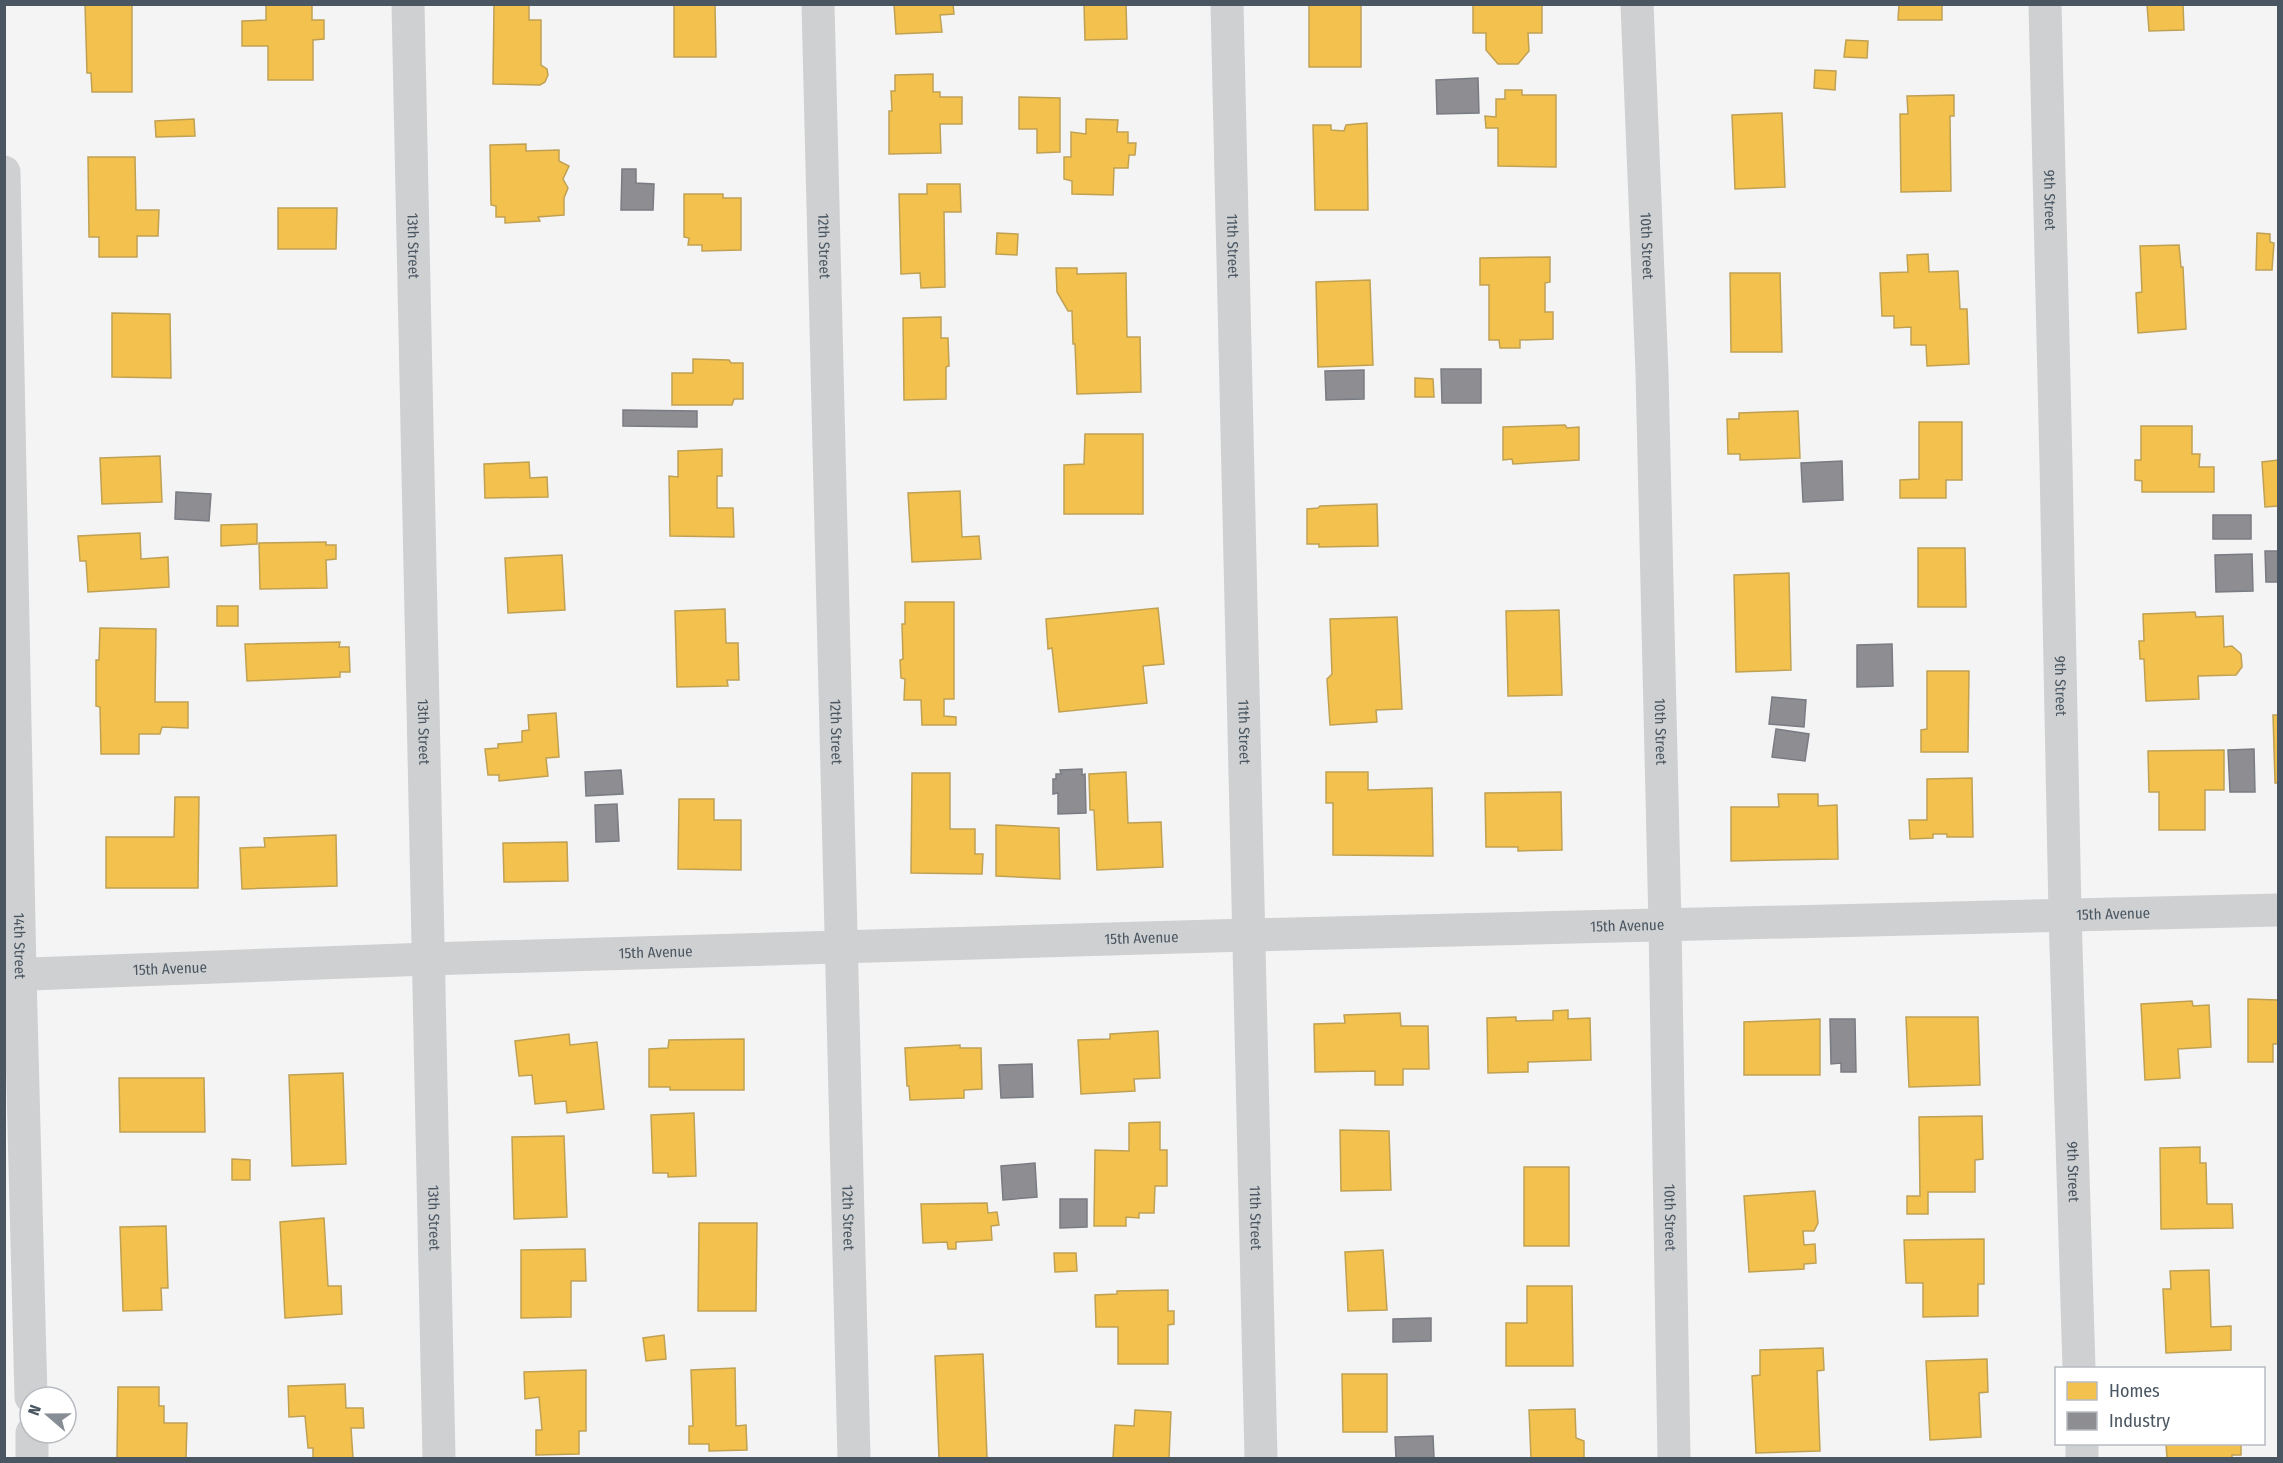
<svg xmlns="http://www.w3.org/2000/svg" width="2283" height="1463" viewBox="0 0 2283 1463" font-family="'Fira Sans Condensed',sans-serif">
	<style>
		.homes { fill: #f2c14e; stroke: #c0a154; stroke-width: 1.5 }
		.industry { fill: #8d8d92; stroke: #797c83; stroke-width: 1.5 }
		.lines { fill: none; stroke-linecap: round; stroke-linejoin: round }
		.minor { stroke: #ced0d2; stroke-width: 33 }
		.labels { text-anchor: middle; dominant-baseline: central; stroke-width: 6; stroke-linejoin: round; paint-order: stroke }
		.street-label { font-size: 15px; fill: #4a5661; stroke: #fff }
	</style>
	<rect width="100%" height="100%" fill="#f4f4f4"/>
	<path class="homes" d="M 85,4 L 132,4 L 132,92 L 92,92 L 91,73 L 87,73 Z
		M 266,4 L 312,4 L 312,20 L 324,20 L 324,39 L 313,40 L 313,80 L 268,80 L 268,46 L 242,46 L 242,21 L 266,20 Z
		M 494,4 L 529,4 L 529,20 L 541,20 L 541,65 L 547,69 L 548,75 L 545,82 L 540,85 L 493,84 Z
		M 674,4 L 715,4 L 716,57 L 674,57 Z
		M 894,4 L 953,4 L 954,14 L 940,15 L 942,32 L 896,34 Z
		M 1084,4 L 1126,4 L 1127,39 L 1085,40 Z
		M 1309,4 L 1361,4 L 1361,67 L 1309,67 Z
		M 1473,4 L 1542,4 L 1542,33 L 1528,33 L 1529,51 L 1518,64 L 1498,64 L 1486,50 L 1486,33 L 1473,33 Z
		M 1899,4 L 1942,4 L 1942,20 L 1898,20 Z
		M 2147,4 L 2183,4 L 2184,30 L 2149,31 Z
		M 1846,40 L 1868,41 L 1867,58 L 1844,57 Z
		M 1815,70 L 1836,71 L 1835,90 L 1814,88 Z
		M 933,74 L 933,92 L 940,92 L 940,97 L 962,97 L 962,124 L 940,124 L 941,153 L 889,154 L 889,111 L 892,111 L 891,91 L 895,91 L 895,75 Z
		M 1505,90 L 1522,90 L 1522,95 L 1556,95 L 1556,167 L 1498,166 L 1498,128 L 1486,128 L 1485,116 L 1496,117 L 1496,99 L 1505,99 Z
		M 1954,95 L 1954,116 L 1950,116 L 1951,191 L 1901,192 L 1900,114 L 1908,114 L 1907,96 Z
		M 1019,97 L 1060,98 L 1060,152 L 1037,153 L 1037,129 L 1019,129 Z
		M 1782,113 L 1785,187 L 1735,189 L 1732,115 Z
		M 194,119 L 195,136 L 156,137 L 155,121 Z
		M 1086,119 L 1118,120 L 1117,132 L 1128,132 L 1128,143 L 1136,143 L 1135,155 L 1129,155 L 1128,168 L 1114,168 L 1113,195 L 1072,194 L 1072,181 L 1064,179 L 1064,157 L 1071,157 L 1071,132 L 1086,134 Z
		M 1367,123 L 1368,210 L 1315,210 L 1313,125 L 1331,125 L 1331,130 L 1344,131 L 1346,125 Z
		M 526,144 L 526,151 L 559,150 L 559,161 L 569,166 L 563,179 L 568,188 L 564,198 L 564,215 L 538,217 L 540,221 L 505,223 L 505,217 L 496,217 L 496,206 L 491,205 L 490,145 Z
		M 88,157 L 135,157 L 136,210 L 159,210 L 158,236 L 137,236 L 137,257 L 99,257 L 99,237 L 89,237 Z
		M 927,184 L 960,184 L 961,212 L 944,212 L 945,287 L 921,288 L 920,273 L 901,274 L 899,194 L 927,194 Z
		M 684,194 L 723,194 L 723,198 L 741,198 L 741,250 L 702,251 L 702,245 L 688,245 L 689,238 L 684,237 Z
		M 278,208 L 337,208 L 336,249 L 278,249 Z
		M 997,233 L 1018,234 L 1017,255 L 996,254 Z
		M 2257,233 L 2270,234 L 2270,242 L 2274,243 L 2272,270 L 2256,270 Z
		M 2179,245 L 2181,267 L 2183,267 L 2186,329 L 2138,333 L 2136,293 L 2142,292 L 2140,246 Z
		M 1928,254 L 1929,272 L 1958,271 L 1960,309 L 1967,309 L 1969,364 L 1927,366 L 1926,345 L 1911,345 L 1911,327 L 1894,328 L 1894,316 L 1882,316 L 1880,273 L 1908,272 L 1907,255 Z
		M 1550,257 L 1550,282 L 1545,283 L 1545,312 L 1553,312 L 1553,339 L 1520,340 L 1520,348 L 1500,348 L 1499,340 L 1489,340 L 1489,285 L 1480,285 L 1480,258 Z
		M 1056,268 L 1077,268 L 1077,274 L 1126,273 L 1127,337 L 1140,337 L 1141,392 L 1077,394 L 1075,344 L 1073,344 L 1072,311 L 1068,311 L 1057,292 Z
		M 1730,273 L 1780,273 L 1782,352 L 1731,352 Z
		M 1370,280 L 1373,365 L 1318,367 L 1316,282 Z
		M 112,313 L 170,314 L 171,378 L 112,377 Z
		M 941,317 L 941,338 L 948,338 L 949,366 L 946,367 L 946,399 L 904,400 L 903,318 Z
		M 693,359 L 729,360 L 731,363 L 743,363 L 743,399 L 734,399 L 732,405 L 672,405 L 672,373 L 693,373 Z
		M 1415,378 L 1433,379 L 1434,397 L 1415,397 Z
		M 1798,411 L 1800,458 L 1740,460 L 1740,454 L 1728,454 L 1727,419 L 1739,419 L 1739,413 Z
		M 1919,422 L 1962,422 L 1962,480 L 1946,480 L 1946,498 L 1900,498 L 1900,480 L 1919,479 Z
		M 1565,425 L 1567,428 L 1579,427 L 1579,460 L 1513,464 L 1512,459 L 1503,460 L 1503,427 Z
		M 2141,426 L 2192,426 L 2192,454 L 2200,454 L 2199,467 L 2214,467 L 2214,492 L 2142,492 L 2142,481 L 2135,480 L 2135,460 L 2141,460 Z
		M 1085,434 L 1143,434 L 1143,514 L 1064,514 L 1064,465 L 1084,464 Z
		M 722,449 L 722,476 L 717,476 L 717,508 L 733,508 L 734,537 L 670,536 L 669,476 L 678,477 L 678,451 Z
		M 160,456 L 162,502 L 102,504 L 100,458 Z
		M 2278,460 L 2278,506 L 2265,507 L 2262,462 Z
		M 529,462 L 530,478 L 547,477 L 548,497 L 485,498 L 484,464 Z
		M 960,491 L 962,537 L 979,536 L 981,559 L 912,562 L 908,493 Z
		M 1377,504 L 1378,546 L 1319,547 L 1319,544 L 1307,544 L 1307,509 L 1318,508 L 1320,506 Z
		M 257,524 L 257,544 L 221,546 L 221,525 Z
		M 140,533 L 141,559 L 168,557 L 169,587 L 88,592 L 86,561 L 80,561 L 78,536 Z
		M 326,542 L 326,545 L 336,545 L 336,559 L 326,560 L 327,588 L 260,589 L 259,543 Z
		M 1918,548 L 1965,548 L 1966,607 L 1918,607 Z
		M 562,555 L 565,610 L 508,613 L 505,558 Z
		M 1789,573 L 1791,670 L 1736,672 L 1734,575 Z
		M 905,602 L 954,602 L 954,699 L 944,699 L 944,716 L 956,717 L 956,725 L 922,725 L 921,700 L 904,700 L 905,679 L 901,678 L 900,660 L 903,659 L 902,624 L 905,624 Z
		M 217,606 L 238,606 L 238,626 L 217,626 Z
		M 1158,608 L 1164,664 L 1143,666 L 1147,703 L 1059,712 L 1052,648 L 1048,649 L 1046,619 Z
		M 725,609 L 726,643 L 738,643 L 739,680 L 727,680 L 728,686 L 677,687 L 675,611 Z
		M 1559,610 L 1562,695 L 1508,696 L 1506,611 Z
		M 2195,612 L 2196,617 L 2223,616 L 2224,647 L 2232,646 L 2241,654 L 2242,667 L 2236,675 L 2198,676 L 2199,699 L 2146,701 L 2144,659 L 2140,659 L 2139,641 L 2144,641 L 2143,614 Z
		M 1397,617 L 1402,709 L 1376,710 L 1377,722 L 1330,725 L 1327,679 L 1332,674 L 1330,619 Z
		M 100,628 L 156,629 L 155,702 L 188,702 L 188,728 L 162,727 L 160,734 L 139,734 L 139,754 L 101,754 L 100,707 L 96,706 L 96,660 L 99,660 Z
		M 340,642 L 339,647 L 349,647 L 350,672 L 340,672 L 340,677 L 247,681 L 245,644 Z
		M 1927,671 L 1969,671 L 1968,752 L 1921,752 L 1921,730 L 1927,729 Z
		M 556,713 L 559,757 L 546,758 L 548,776 L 499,781 L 499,775 L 488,775 L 485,749 L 498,748 L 498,744 L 522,742 L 522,731 L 529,730 L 528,715 Z
		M 2273,715 L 2278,715 L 2278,783 L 2275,783 Z
		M 2224,750 L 2224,790 L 2205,790 L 2205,830 L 2159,830 L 2159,792 L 2149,792 L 2148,751 Z
		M 1126,772 L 1128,823 L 1161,822 L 1163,867 L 1097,870 L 1094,810 L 1090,810 L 1089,774 Z
		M 1326,772 L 1368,772 L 1368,790 L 1432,788 L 1433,856 L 1333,855 L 1333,803 L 1326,803 Z
		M 912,773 L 950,773 L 950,829 L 975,829 L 975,854 L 983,854 L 982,874 L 911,873 Z
		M 1972,778 L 1973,837 L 1947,837 L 1947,834 L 1933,834 L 1933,838 L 1910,839 L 1909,820 L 1927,820 L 1927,779 Z
		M 1561,792 L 1562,850 L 1518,851 L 1518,847 L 1486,847 L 1485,793 Z
		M 1778,794 L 1818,794 L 1818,806 L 1837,805 L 1838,859 L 1731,861 L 1731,807 L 1779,807 Z
		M 175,797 L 199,797 L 198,888 L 106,888 L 106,837 L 174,837 Z
		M 679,799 L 714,799 L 714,820 L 741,820 L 741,870 L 678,869 Z
		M 996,825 L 1059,828 L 1060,879 L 996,876 Z
		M 336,835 L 337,886 L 242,889 L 240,848 L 265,847 L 264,838 Z
		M 567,842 L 568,881 L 504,882 L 503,843 Z
		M 2248,999 L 2278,1000 L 2278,1044 L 2273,1044 L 2273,1062 L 2248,1062 Z
		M 2192,1001 L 2193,1006 L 2209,1005 L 2211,1047 L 2178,1049 L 2180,1078 L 2145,1080 L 2141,1004 Z
		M 1568,1010 L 1568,1019 L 1590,1018 L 1591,1060 L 1528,1062 L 1528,1072 L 1488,1073 L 1487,1018 L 1516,1017 L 1516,1021 L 1553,1020 L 1553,1011 Z
		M 1400,1013 L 1401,1026 L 1428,1026 L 1429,1069 L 1403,1069 L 1403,1085 L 1375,1085 L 1375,1071 L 1315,1072 L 1314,1024 L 1345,1023 L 1344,1015 Z
		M 1906,1017 L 1978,1017 L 1980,1085 L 1909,1087 Z
		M 1820,1019 L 1820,1075 L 1744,1075 L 1744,1022 Z
		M 1158,1031 L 1160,1078 L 1134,1079 L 1135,1091 L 1081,1094 L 1078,1040 L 1110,1039 L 1110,1034 Z
		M 569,1034 L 570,1045 L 597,1042 L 604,1109 L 567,1113 L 566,1101 L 535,1104 L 532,1075 L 519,1076 L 515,1041 Z
		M 744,1039 L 744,1090 L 670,1090 L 670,1087 L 649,1087 L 649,1049 L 668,1048 L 669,1040 Z
		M 960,1045 L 960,1048 L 981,1048 L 982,1089 L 964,1090 L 964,1098 L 910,1100 L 909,1086 L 907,1086 L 905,1048 Z
		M 343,1073 L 346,1164 L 292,1166 L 289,1075 Z
		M 119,1078 L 204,1078 L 205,1132 L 120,1132 Z
		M 694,1113 L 696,1176 L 668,1177 L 668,1173 L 653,1173 L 651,1115 Z
		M 1982,1116 L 1983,1159 L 1975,1160 L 1975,1192 L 1928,1192 L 1928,1214 L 1907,1214 L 1907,1196 L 1920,1196 L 1919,1117 Z
		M 1160,1122 L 1160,1150 L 1167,1150 L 1167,1186 L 1155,1186 L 1154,1213 L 1139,1213 L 1139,1218 L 1126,1217 L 1126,1226 L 1094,1226 L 1095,1150 L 1129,1151 L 1129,1123 Z
		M 1340,1130 L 1389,1131 L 1391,1190 L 1341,1191 Z
		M 564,1136 L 567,1217 L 514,1219 L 512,1137 Z
		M 2200,1147 L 2200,1163 L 2206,1163 L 2207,1204 L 2232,1204 L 2233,1228 L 2161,1229 L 2160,1148 Z
		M 232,1159 L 250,1160 L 250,1180 L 232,1180 Z
		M 1524,1167 L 1569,1167 L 1569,1246 L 1524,1246 Z
		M 1815,1191 L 1818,1223 L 1814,1231 L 1803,1231 L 1804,1245 L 1815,1244 L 1816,1263 L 1804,1264 L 1804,1269 L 1749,1272 L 1744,1196 Z
		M 987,1203 L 988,1213 L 997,1212 L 999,1225 L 991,1226 L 992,1240 L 956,1242 L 956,1249 L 948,1249 L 947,1242 L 923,1243 L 921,1204 Z
		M 324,1218 L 328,1286 L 341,1286 L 342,1314 L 285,1318 L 280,1222 Z
		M 699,1223 L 757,1223 L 756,1311 L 698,1311 Z
		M 166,1226 L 168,1288 L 161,1288 L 162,1310 L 123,1311 L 120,1227 Z
		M 1984,1239 L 1984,1284 L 1978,1284 L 1978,1316 L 1923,1317 L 1923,1283 L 1906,1283 L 1904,1240 Z
		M 585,1249 L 586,1281 L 571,1281 L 571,1317 L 521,1318 L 521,1250 Z
		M 1383,1250 L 1387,1310 L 1348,1311 L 1345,1252 Z
		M 1054,1253 L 1076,1253 L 1077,1271 L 1055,1272 Z
		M 2209,1270 L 2211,1327 L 2231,1326 L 2231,1350 L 2166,1353 L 2163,1289 L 2171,1289 L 2170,1271 Z
		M 1527,1286 L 1572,1286 L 1573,1366 L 1506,1366 L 1506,1323 L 1527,1323 Z
		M 1168,1290 L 1168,1311 L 1174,1311 L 1174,1324 L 1168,1325 L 1168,1364 L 1118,1364 L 1118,1327 L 1096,1327 L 1095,1295 L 1117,1294 L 1117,1291 Z
		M 664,1335 L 666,1359 L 646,1361 L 643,1338 Z
		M 1823,1348 L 1824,1370 L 1817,1371 L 1820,1451 L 1756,1453 L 1752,1376 L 1760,1375 L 1760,1350 Z
		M 983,1354 L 987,1458 L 939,1458 L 935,1356 Z
		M 1987,1359 L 1988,1392 L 1979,1393 L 1981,1437 L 1930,1440 L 1926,1361 Z
		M 735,1368 L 736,1426 L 746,1425 L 747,1450 L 709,1451 L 709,1444 L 689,1444 L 689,1426 L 693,1426 L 691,1370 Z
		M 586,1370 L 586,1431 L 579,1431 L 579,1454 L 536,1455 L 536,1430 L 542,1430 L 539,1397 L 525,1399 L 524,1372 Z
		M 1342,1374 L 1387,1374 L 1387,1432 L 1343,1432 Z
		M 345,1384 L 346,1408 L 363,1408 L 364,1428 L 351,1428 L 353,1458 L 313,1458 L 313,1448 L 308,1448 L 305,1416 L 289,1417 L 288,1386 Z
		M 118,1387 L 159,1387 L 159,1406 L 164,1406 L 164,1423 L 187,1423 L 186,1458 L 117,1458 Z
		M 1575,1409 L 1576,1438 L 1584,1441 L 1584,1458 L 1531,1458 L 1529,1410 Z
		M 1135,1410 L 1171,1412 L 1169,1458 L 1113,1458 L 1115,1425 L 1134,1426 Z
		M 2166,1444 L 2241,1444 L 2241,1455 L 2232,1455 L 2232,1458 L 2167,1458 Z"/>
	<path class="industry" d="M 1478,78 L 1479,113 L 1437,114 L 1436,80 Z
		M 622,169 L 636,169 L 636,183 L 654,184 L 653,210 L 621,210 Z
		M 1441,369 L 1481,369 L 1481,403 L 1442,403 Z
		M 1364,370 L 1364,399 L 1326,400 L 1325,371 Z
		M 623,410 L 697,411 L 697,427 L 623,426 Z
		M 1842,461 L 1843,500 L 1803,502 L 1801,463 Z
		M 176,492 L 211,494 L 209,521 L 175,519 Z
		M 2213,515 L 2251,515 L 2251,539 L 2213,539 Z
		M 2265,551 L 2278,551 L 2278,582 L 2266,582 Z
		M 2252,554 L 2253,591 L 2216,592 L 2215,555 Z
		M 1892,644 L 1893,686 L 1857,687 L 1857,645 Z
		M 1772,697 L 1806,700 L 1804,727 L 1769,724 Z
		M 1776,729 L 1809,734 L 1805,761 L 1772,757 Z
		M 2254,749 L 2255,792 L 2230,792 L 2228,750 Z
		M 1082,769 L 1082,775 L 1085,774 L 1086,813 L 1058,814 L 1058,793 L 1053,794 L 1053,779 L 1056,779 L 1056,774 L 1061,774 L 1060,770 Z
		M 621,770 L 623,794 L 586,796 L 585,772 Z
		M 617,804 L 619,841 L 596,842 L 595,805 Z
		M 1830,1019 L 1855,1019 L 1856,1072 L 1841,1072 L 1841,1063 L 1831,1064 Z
		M 1032,1064 L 1033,1097 L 1001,1098 L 999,1065 Z
		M 1035,1163 L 1037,1197 L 1003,1200 L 1001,1166 Z
		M 1060,1199 L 1087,1199 L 1087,1227 L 1060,1228 Z
		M 1431,1318 L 1431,1341 L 1393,1342 L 1393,1319 Z
		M 1433,1436 L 1434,1458 L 1396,1458 L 1395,1437 Z"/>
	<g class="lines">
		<g class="minor">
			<path id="s1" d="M 408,4 L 439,1458"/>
			<path id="s2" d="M 818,4 L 854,1458"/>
			<path id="s3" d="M 1227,4 L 1261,1458"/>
			<path id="s4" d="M 1637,4 L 1652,372 L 1665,924 L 1674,1458"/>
			<path id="s5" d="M 2045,4 L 2056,464 L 2065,914 L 2079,1368"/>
			<path id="s6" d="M 4,172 L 20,974 L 31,1397"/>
			<path id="s7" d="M 4,975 L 428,959 L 1248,935 L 2278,910"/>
			<path d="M 32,1433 L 32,1458"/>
			<path d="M 2082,1444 L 2082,1458"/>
		</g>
	</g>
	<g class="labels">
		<g class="street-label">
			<text stroke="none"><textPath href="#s5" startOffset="196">9th Street</textPath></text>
			<text stroke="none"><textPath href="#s1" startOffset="242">13th Street</textPath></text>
			<text stroke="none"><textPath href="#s2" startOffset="242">12th Street</textPath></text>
			<text stroke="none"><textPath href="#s3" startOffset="242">11th Street</textPath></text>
			<text stroke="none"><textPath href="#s4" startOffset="242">10th Street</textPath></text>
			<text stroke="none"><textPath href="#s5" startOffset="682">9th Street</textPath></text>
			<text stroke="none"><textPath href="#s2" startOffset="728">12th Street</textPath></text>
			<text stroke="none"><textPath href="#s4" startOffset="728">10th Street</textPath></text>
			<text stroke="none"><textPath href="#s1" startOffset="728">13th Street</textPath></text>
			<text stroke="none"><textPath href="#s3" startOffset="728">11th Street</textPath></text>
			<text stroke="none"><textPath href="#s7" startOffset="2110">15th Avenue</textPath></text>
			<text stroke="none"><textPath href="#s7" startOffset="1624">15th Avenue</textPath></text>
			<text stroke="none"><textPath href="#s7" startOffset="1138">15th Avenue</textPath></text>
			<text stroke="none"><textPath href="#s6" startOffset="774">14th Street</textPath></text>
			<text stroke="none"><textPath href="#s7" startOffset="652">15th Avenue</textPath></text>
			<text stroke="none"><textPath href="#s7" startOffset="166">15th Avenue</textPath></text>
			<text stroke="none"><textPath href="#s5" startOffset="1168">9th Street</textPath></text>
			<text stroke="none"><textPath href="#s1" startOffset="1214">13th Street</textPath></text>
			<text stroke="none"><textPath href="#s2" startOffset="1214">12th Street</textPath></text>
			<text stroke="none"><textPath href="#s3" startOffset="1214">11th Street</textPath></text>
			<text stroke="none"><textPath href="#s4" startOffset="1214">10th Street</textPath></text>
		</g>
	</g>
	<rect width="2283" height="1463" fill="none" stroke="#4a5661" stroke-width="12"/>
	<rect x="2055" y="1367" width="210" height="78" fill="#ffffff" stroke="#b7bbc0" stroke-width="1.5"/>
	<rect x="2067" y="1382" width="30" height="18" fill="#f2c14e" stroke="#b7bbc0" stroke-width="1.5"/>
	<text x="2109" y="1397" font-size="18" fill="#4a5661">Homes</text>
	<rect x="2067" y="1412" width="30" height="18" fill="#8d8d92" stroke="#b7bbc0" stroke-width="1.5"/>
	<text x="2109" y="1427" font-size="18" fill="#4a5661">Industry</text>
	<g transform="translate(48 1415) rotate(290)"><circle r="28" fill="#ffffff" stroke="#b7bbc0" stroke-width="1.5"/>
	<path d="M0-4.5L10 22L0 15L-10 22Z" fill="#868d94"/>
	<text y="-9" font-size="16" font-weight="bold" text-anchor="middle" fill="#4a5661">N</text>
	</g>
</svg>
